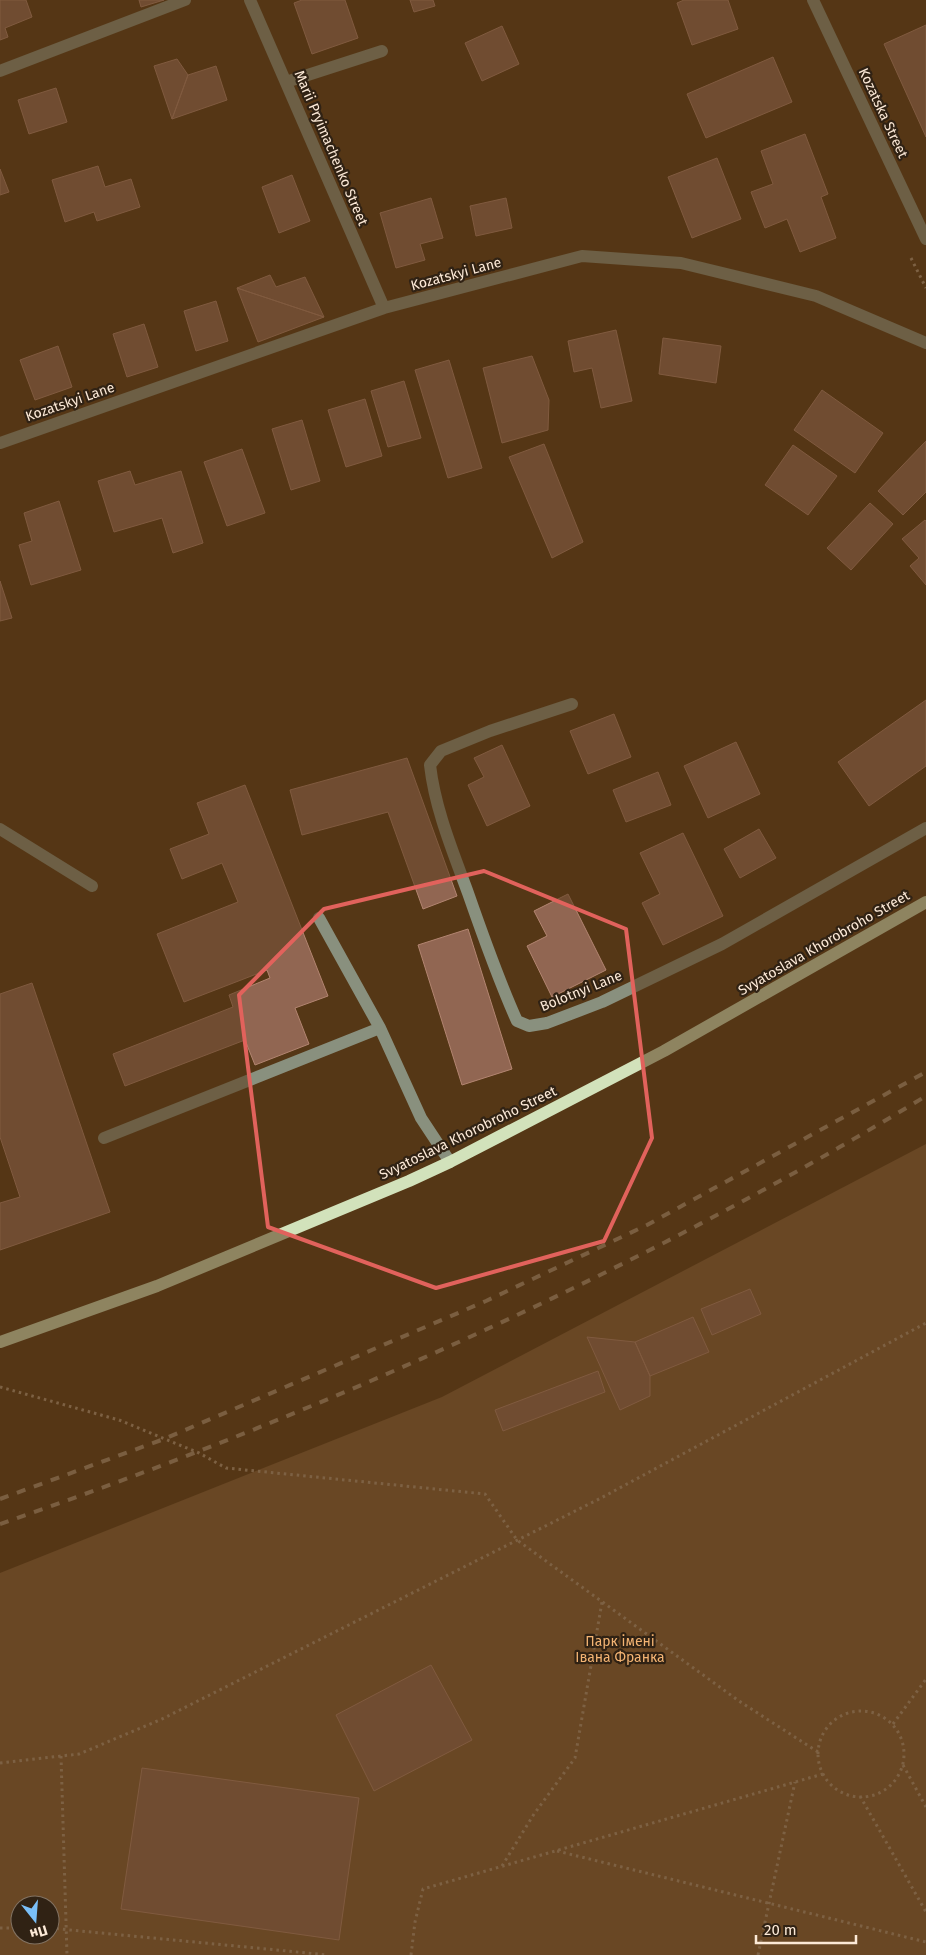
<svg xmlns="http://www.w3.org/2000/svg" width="926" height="1955" viewBox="0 0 926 1955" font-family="'Fira Sans',sans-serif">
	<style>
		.green { fill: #805b36; fill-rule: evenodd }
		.building { fill: #916652; stroke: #b38571 }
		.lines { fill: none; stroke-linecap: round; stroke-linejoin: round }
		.path { stroke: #ad947b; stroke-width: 3; stroke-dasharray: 2.5 4; stroke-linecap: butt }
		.minor { stroke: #89907e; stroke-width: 12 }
		.major { stroke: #d2e2bb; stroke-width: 12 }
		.rail { stroke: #a78e74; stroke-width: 4; stroke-dasharray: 9 9; stroke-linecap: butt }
		.marked { fill: none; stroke: #e1625c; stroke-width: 4; stroke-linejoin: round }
		.labels { text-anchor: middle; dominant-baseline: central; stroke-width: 4.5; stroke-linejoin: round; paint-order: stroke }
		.street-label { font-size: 14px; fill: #fce9d7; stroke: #302214 }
		.park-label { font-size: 14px; fill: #f4b473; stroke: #302214 }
	</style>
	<rect width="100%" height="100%" fill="#553716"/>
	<path class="green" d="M 926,1144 L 926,1955 L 0,1955 L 0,1573 L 442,1397 ZM 20,1905 L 50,1905 L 50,1935 L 20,1935 Z"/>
	<path class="building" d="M 0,0 L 26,0 L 32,17 L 5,28 L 8,37 L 0,40 Z
		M 139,0 L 164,0 L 141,7 Z
		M 302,0 L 345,0 L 358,38 L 312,54 L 294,3 Z
		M 410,0 L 433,0 L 435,6 L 414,12 Z
		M 684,0 L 728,0 L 738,29 L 692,45 L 677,3 Z
		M 926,25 L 926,137 L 884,44 Z
		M 502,26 L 519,64 L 482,81 L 465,43 Z
		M 773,57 L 792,102 L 706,138 L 687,94 Z
		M 177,59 L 188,75 L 172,119 L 154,66 Z
		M 216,66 L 227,100 L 172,119 L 188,75 Z
		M 56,88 L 67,122 L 29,134 L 18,100 Z
		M 805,134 L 828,194 L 821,197 L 836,238 L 800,252 L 787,219 L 765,228 L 751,192 L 773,184 L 761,151 Z
		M 717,158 L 741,219 L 692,238 L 668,177 Z
		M 98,166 L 105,187 L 131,179 L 140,207 L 97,221 L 94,212 L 65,222 L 52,180 Z
		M 0,169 L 9,192 L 0,195 Z
		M 292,175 L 310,221 L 279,233 L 262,187 Z
		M 431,198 L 443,238 L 420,244 L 425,260 L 396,268 L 380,213 Z
		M 506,198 L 512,228 L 476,236 L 470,206 Z
		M 270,275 L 276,287 L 305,277 L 324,317 L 237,288 Z
		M 237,288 L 324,317 L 258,342 Z
		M 216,301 L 228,341 L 196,351 L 184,311 Z
		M 144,324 L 158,367 L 127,377 L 113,334 Z
		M 616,330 L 632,401 L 601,408 L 592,368 L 574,372 L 568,341 Z
		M 663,338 L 721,346 L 716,383 L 659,374 Z
		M 58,346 L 72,387 L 35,400 L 20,360 Z
		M 532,356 L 549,400 L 548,430 L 502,443 L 483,368 Z
		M 449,360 L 482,468 L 448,478 L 415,370 Z
		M 404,381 L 421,438 L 388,447 L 371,391 Z
		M 822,390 L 883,433 L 855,473 L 794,430 Z
		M 365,399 L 382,456 L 346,467 L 328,410 Z
		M 302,420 L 320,481 L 291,490 L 272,429 Z
		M 926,441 L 926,492 L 903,515 L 878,491 Z
		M 544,444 L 583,542 L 552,558 L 509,457 Z
		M 793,445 L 837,476 L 808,515 L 765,485 Z
		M 242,449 L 265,513 L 227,526 L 204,462 Z
		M 130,471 L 135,485 L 181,471 L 203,543 L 173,553 L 162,518 L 114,532 L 98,481 Z
		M 59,501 L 81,570 L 31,585 L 19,545 L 32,541 L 24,513 Z
		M 870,503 L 893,524 L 851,570 L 827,548 Z
		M 925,520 L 926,521 L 926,585 L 910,566 L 919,558 L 902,539 Z
		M 0,581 L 12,618 L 0,621 Z
		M 926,700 L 926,766 L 869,806 L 838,762 Z
		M 614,714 L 631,757 L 588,774 L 570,731 Z
		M 736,742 L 760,794 L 708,818 L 684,766 Z
		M 502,745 L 530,806 L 487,826 L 468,785 L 484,777 L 474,758 Z
		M 407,758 L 457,896 L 423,909 L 388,812 L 302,835 L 290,790 Z
		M 658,772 L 671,805 L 626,822 L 613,790 Z
		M 245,785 L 328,996 L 295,1008 L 309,1044 L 255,1065 L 245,1040 L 125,1086 L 113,1054 L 233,1007 L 229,995 L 270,978 L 267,970 L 184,1002 L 157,934 L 238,902 L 222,863 L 182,879 L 170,849 L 209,834 L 197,803 Z
		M 759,829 L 776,858 L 740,878 L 724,849 Z
		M 683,833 L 723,916 L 663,945 L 642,903 L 660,894 L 640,853 Z
		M 568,894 L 606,970 L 552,997 L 527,946 L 547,936 L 534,911 Z
		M 468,929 L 512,1069 L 462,1085 L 418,945 Z
		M 32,983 L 110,1212 L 0,1250 L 0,1203 L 20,1197 L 0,1137 L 0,994 Z
		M 750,1289 L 761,1314 L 712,1335 L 701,1309 Z
		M 693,1317 L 709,1352 L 650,1376 L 635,1342 Z
		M 587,1337 L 635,1342 L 650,1376 L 650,1396 L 620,1410 Z
		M 598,1371 L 605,1392 L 503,1431 L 495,1410 Z
		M 431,1665 L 472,1740 L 374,1791 L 336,1715 Z
		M 142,1768 L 359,1798 L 339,1940 L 121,1909 Z"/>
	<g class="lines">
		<path class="path" d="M 911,258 L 926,288
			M 0,1387 L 119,1420 L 199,1453 L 226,1468 L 485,1494 L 517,1540 L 739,1701 L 818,1752
			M818 1754a43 43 0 1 1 86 0a43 43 0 1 1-86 0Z
			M 893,1724 L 926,1679
			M 61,1756 L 67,1955
			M 0,1763 L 79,1754 L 162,1719 L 601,1498 L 926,1323
			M 903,1765 L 926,1807
			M 860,1796 L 926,1912
			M 557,1851 L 926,1942
			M 502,1866 L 534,1814 L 575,1758 L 602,1602
			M 0,1928 L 20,1928
			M 50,1928 L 328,1955
			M 411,1955 L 415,1922 L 423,1889 L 823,1774
			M 758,1955 L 795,1782"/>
		<path class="minor" d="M 250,0 L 384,308
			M 813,0 L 926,239
			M 0,71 L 185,0
			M 286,82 L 382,51
			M 0,443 L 384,308 L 582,256 L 681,263 L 816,296 L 926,343
			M 572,704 L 490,731 L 441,751 L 430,765 C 435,809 453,852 468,893 C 483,936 498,979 517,1021 L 529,1026 L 547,1023 L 602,1002 L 722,944 L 926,828
			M 0,829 L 92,886
			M 319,918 L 380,1028 L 421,1118 L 450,1162
			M 104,1138 L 380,1028"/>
		<path class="major" d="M 0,1342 L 157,1286 L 409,1181 L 450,1162 L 664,1051 L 926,902"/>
		<path class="rail" d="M 0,1499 L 164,1439 L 486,1301 L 647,1225 L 926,1072
			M 0,1524 C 322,1413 635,1273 926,1096"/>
	</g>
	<path d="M0 0H926V1955H0ZM 484,871 L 626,929 L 652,1138 L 604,1241 L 436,1288 L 268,1227 L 239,995 L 324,909 Z" fill="#553716" fill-opacity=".55" fill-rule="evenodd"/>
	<path class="marked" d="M 484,871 L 626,929 L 652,1138 L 604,1241 L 436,1288 L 268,1227 L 239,995 L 324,909 Z"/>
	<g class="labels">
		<g class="street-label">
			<text transform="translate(883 113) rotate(65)">Kozatska Street</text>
			<text transform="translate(331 148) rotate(67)">Marii Pryimachenko Street</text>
			<text transform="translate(456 274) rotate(-15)">Kozatskyi Lane</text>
			<text transform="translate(70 402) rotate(-19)">Kozatskyi Lane</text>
			<text transform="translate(824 943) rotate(-30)">Svyatoslava Khorobroho Street</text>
			<text transform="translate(581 991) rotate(-22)">Bolotnyi Lane</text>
			<text transform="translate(468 1133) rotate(-26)">Svyatoslava Khorobroho Street</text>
		</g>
		<g class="park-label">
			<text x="620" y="1641">Парк імені<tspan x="620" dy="16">Івана Франка</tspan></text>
		</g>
	</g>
	<g transform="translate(35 1920) rotate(163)"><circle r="24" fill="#302214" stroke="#827262"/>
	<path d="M0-4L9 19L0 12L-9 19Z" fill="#7abff8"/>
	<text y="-8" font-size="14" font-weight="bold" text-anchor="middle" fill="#fce9d7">Пн</text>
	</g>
	<path d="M756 1935v8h100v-8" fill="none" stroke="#fce9d7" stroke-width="2.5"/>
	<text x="764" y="1935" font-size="15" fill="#fce9d7" stroke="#302214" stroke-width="4" paint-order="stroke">20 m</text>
</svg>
